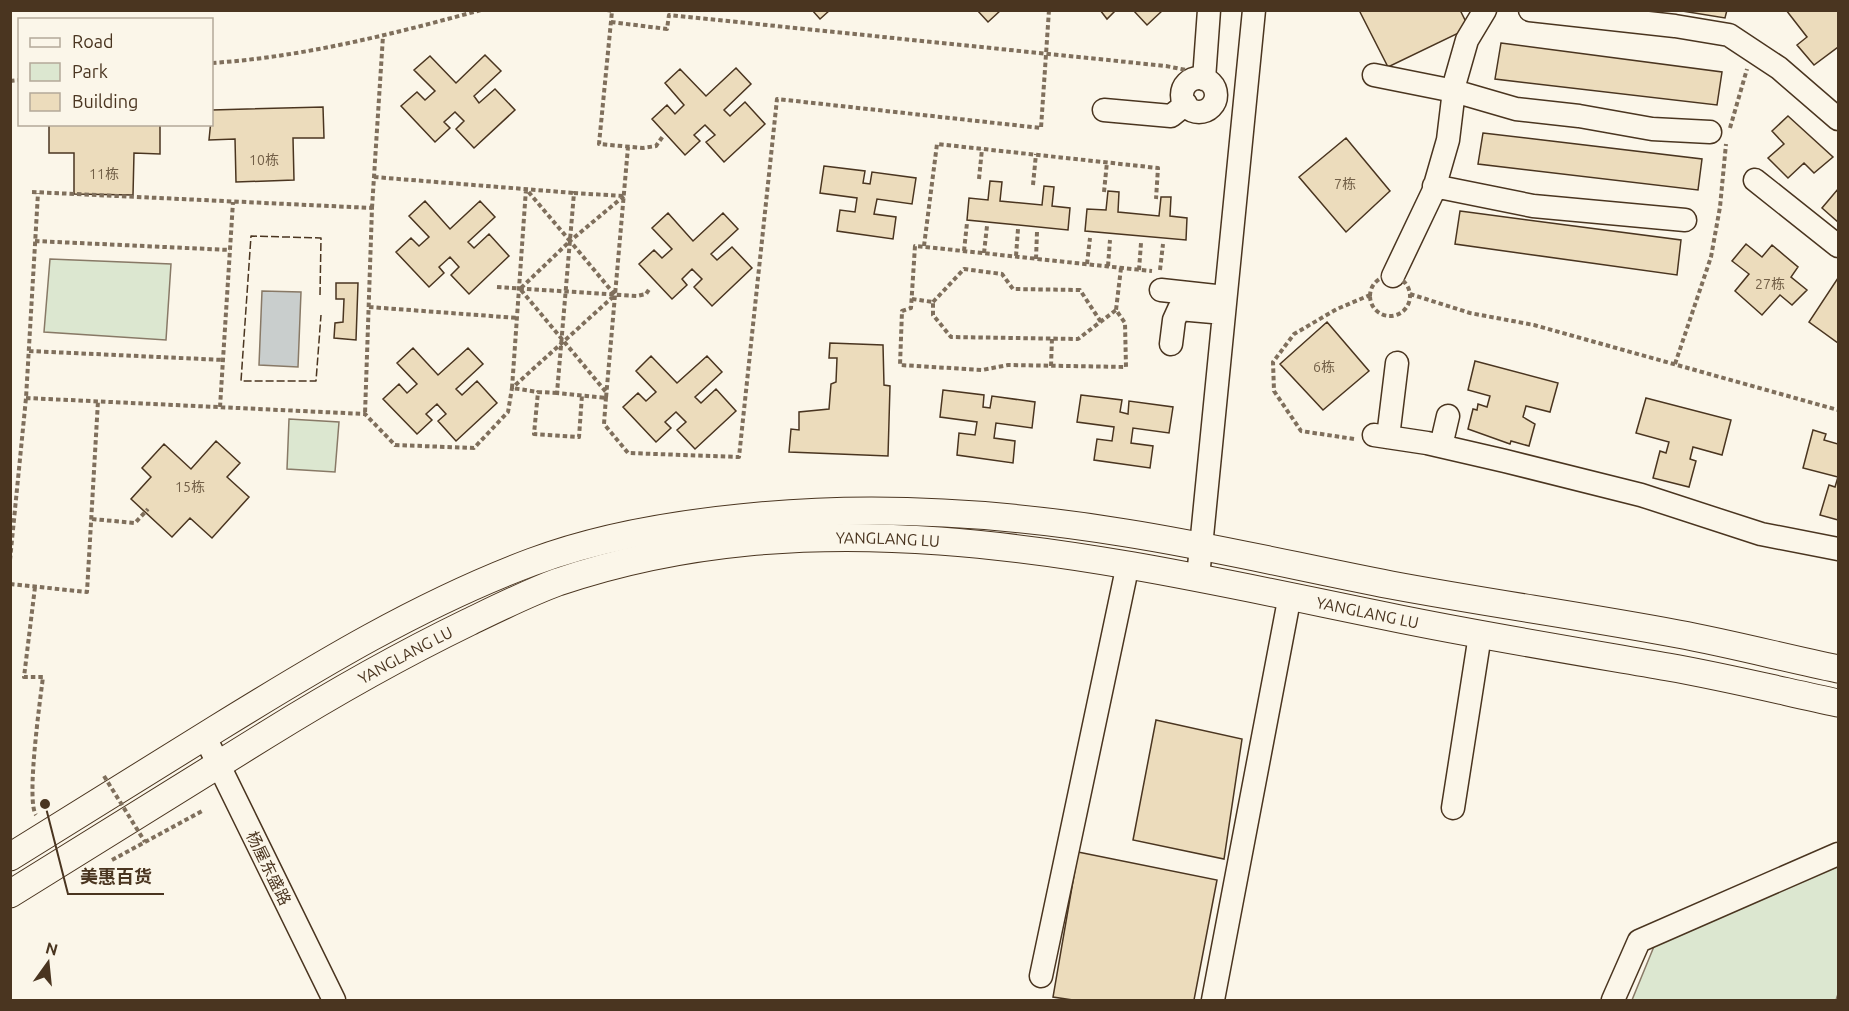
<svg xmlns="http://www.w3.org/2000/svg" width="1849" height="1011" viewBox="0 0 1849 1011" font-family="Ubuntu,'Noto Sans SC',sans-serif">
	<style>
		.green { fill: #dce7d0; stroke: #887966; stroke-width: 1.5 }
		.water { fill: #c9cecd; stroke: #887966; stroke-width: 1.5 }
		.building { fill: #ecdcbc; stroke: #4a3520; stroke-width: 1.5 }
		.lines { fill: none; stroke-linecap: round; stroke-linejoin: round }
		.minor-casing { stroke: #4a3520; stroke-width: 25 }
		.major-casing { stroke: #4a3520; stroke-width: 29 }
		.path { stroke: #7f6f5c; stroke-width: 4; stroke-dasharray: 4.5 3; stroke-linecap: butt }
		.minor { stroke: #fbf6e9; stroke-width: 22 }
		.major { stroke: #fbf6e9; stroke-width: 27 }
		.path-bridge { stroke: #7f6f5c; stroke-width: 4; stroke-dasharray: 4.5 3; stroke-linecap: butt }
		.fence { stroke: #4a3520; stroke-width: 1.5; stroke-dasharray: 8 3; stroke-linecap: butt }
		.labels { text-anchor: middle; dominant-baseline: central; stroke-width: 4.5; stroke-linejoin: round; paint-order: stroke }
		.number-label { font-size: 14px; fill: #725f47 }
		.street-label { font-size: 16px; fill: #4a3520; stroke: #fbf6e9 }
		.leader { fill: none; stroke: #4a3520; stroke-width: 2 }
		.callout-dot { fill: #4a3520; stroke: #fbf6e9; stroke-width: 2 }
		.callout-label { font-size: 18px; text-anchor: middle; font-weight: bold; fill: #4a3520; stroke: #fbf6e9; stroke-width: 4.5; stroke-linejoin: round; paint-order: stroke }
	</style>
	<rect width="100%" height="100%" fill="#fbf6e9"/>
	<path class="green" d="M 50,259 L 171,264 L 166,340 L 44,332 Z
		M 289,419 L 339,422 L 335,472 L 287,469 Z
		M 1838,865 L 1838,994 L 1836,1000 L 1632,1000 L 1655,944 Z"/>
	<path class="water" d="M 262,291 L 301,292 L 298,367 L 259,365 Z"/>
	<path class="building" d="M 812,10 L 830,10 L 820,19 Z
		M 977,10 L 1001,10 L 988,22 Z
		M 1100,10 L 1116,10 L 1107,19 Z
		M 1133,10 L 1163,10 L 1147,25 Z
		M 1359,10 L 1460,10 L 1469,28 L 1388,67 Z
		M 1676,10 L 1727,10 L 1725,18 Z
		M 1786,10 L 1838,10 L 1838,47 L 1814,65 L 1797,45 L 1807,37 Z
		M 1501,43 L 1722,72 L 1717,105 L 1495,79 Z
		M 485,55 L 501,71 L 474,96 L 479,103 L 495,89 L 515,110 L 474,148 L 456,129 L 464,121 L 455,112 L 444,122 L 450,128 L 435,142 L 401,106 L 417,92 L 425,100 L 435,91 L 414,70 L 430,56 L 456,83 Z
		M 736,68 L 751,84 L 724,110 L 730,116 L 745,102 L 765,124 L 724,162 L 706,142 L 715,135 L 705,125 L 694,135 L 700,141 L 685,155 L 652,119 L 667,105 L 675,114 L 684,105 L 665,83 L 680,69 L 706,96 Z
		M 323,107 L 324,138 L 293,138 L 294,180 L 236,182 L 235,139 L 209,140 L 212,110 Z
		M 1788,116 L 1833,157 L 1814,173 L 1804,163 L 1788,178 L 1768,158 L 1784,144 L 1772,131 Z
		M 49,124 L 160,124 L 160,154 L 134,153 L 133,195 L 74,194 L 74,153 L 49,153 Z
		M 1483,133 L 1702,159 L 1698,190 L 1478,164 Z
		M 1346,138 L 1390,191 L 1346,232 L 1299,177 Z
		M 824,166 L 865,171 L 863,183 L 870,184 L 872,172 L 916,178 L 912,204 L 877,199 L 874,214 L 896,217 L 893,239 L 837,231 L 840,210 L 855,212 L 857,198 L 820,193 Z
		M 990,181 L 1002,182 L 1000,201 L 1042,205 L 1044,186 L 1054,187 L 1052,206 L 1070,208 L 1068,230 L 967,220 L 969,198 L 988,200 Z
		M 1838,189 L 1838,222 L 1822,208 Z
		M 1108,191 L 1119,192 L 1118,212 L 1159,216 L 1161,197 L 1171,197 L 1170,216 L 1187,218 L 1186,240 L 1085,231 L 1087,209 L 1106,210 Z
		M 425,201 L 450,229 L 480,201 L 495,217 L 468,242 L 474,248 L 489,234 L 509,256 L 469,294 L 451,275 L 459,267 L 450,257 L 439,267 L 444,273 L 429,287 L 396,252 L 411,238 L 419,246 L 429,237 L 409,216 Z
		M 1460,211 L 1681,240 L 1677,275 L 1455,244 Z
		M 668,213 L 693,241 L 723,213 L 738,229 L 711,254 L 717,260 L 732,247 L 752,268 L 712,306 L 694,287 L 702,279 L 692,269 L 682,279 L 687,285 L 672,299 L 639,264 L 654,250 L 662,258 L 672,249 L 652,228 Z
		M 1746,244 L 1762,257 L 1772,245 L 1798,267 L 1791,277 L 1807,290 L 1792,305 L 1780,295 L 1762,315 L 1735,291 L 1749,274 L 1732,261 Z
		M 1838,278 L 1838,343 L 1809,322 Z
		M 336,283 L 358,283 L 356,340 L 334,338 L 335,323 L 343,322 L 344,299 L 336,299 Z
		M 1327,322 L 1369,371 L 1323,410 L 1280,364 Z
		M 830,343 L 883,345 L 884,385 L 890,386 L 888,456 L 789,452 L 791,429 L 799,430 L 799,412 L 829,409 L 831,384 L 836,382 L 837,358 L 829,358 Z
		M 413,348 L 438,375 L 468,348 L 483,364 L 456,389 L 462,395 L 477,381 L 497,403 L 456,441 L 438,421 L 446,414 L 437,404 L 426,414 L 432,420 L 417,434 L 383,399 L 399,384 L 407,393 L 417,384 L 397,363 Z
		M 651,356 L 677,383 L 707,356 L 722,372 L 695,397 L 701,403 L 716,389 L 736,411 L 695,449 L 677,430 L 686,422 L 676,412 L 665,422 L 671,428 L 656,442 L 623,407 L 638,393 L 646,401 L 656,392 L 636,371 Z
		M 1475,361 L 1558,383 L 1550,412 L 1526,406 L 1523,417 L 1535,424 L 1529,446 L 1511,441 L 1510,444 L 1468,429 L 1473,409 L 1477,410 L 1478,404 L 1487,407 L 1490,396 L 1468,390 Z
		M 943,390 L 984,395 L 983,407 L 990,408 L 992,396 L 1035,402 L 1032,428 L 996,423 L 994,438 L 1015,441 L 1013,463 L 957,455 L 959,433 L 975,435 L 977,422 L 940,417 Z
		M 1081,395 L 1122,400 L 1120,412 L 1128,414 L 1129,401 L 1173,407 L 1169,433 L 1133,428 L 1131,443 L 1153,446 L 1150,468 L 1094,460 L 1097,439 L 1112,441 L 1114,427 L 1077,422 Z
		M 1646,398 L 1731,420 L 1722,455 L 1693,447 L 1690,459 L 1696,461 L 1689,487 L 1653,478 L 1660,451 L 1666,453 L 1669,442 L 1636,433 Z
		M 1813,430 L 1826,434 L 1824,440 L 1838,444 L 1838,520 L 1820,515 L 1829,485 L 1835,487 L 1838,477 L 1803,468 Z
		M 216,441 L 240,463 L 227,477 L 249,497 L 212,538 L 190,518 L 172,537 L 131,499 L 151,477 L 142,468 L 164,444 L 191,469 Z
		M 1156,720 L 1242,739 L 1224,859 L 1133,840 Z
		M 1078,852 L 1217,880 L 1194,1000 L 1073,1000 L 1053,997 Z"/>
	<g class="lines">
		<defs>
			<path id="minor" d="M 1530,10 L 1675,26 L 1729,35 L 1779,68 L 1838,119
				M 1374,75 L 1454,91 L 1516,109 L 1579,116 L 1652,129 L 1710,132
				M1182 95a17 17 0 1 1 34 0a17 17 0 1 1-34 0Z
				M 1204,79 L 1209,10
				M 1104,110 L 1171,116 L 1186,104
				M 1755,180 L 1838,246
				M 1434,186 L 1533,206 L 1685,220
				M 1393,276 L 1433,192 L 1448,140 L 1455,82 L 1467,40 L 1485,10
				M 1161,290 L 1225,297
				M 1171,344 L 1174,320 L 1179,309 L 1224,313
				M 1374,435 L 1427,443 L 1505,461 L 1641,495 L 1761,534 L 1838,549
				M 1388,437 L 1397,363
				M 1441,446 L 1448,416
				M 1198,577 L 1254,10
				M 205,737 L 334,1000
				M 1453,808 L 1480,635
				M 1041,976 L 1128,564
				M 1213,1000 L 1290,595
				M 1613,1000 L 1639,941 L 1838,854"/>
			<g id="major">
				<path d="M 10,857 C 79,814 148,772 216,729 C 318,666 420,604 532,562 C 599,537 669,525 740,518 C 869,504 998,512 1126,533 C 1215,547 1303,568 1391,585 C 1487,603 1583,616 1678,634 C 1732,644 1785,658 1838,669"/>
				<path id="s1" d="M 10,894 C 96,841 181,788 266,735 C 332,694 399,656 469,622 C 498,608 528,593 558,582 C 838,487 1130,565 1410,621 C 1495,638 1581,652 1668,667 C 1725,677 1782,691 1838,703"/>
			</g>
		</defs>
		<use href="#minor" class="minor-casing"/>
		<use href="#major" class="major-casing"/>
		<path class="path" d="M 607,10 L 612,11 L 599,144 L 643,148 L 656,146 L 663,136
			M 611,22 L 667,29 L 669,15 L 1166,66 L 1186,70
			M 212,63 C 303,57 393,34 481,10
			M 10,81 L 20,80
			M 1730,128 L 1747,69
			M 374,177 L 574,193
			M 979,179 L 982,149
			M 1033,185 L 1036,154
			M 526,189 L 512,388 L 538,392
			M 32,192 L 372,208 L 365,414
			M 1104,192 L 1107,162
			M 623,196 L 574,193 L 557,393 L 606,398 L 628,147
			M 372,208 L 383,36
			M 35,241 L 230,250
			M 924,246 L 937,144 L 1158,168 L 1156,199
			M 964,251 L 967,223
			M 984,253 L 987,226
			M 1016,256 L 1018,229
			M 1036,259 L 1037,232
			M 1087,264 L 1090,238
			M 1108,266 L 1110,240
			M 1121,268 L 1116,310 L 1125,323 L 1126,367 L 1008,365 L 982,370 L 900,365 L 902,311 L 911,308 L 915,246 C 994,254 1073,263 1152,271
			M 1139,270 L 1141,243
			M 1160,270 L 1163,244
			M1370 296a20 20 0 1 1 40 0a20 20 0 1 1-40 0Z
			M 497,287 L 637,296 L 646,294 L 650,288
			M 521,288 L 570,241 L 526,189
			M 521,290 L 606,392
			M 1410,294 L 1470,313 L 1534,325 L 1838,410
			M 912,299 L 933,302 L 933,315 L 951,337 L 1078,339 L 1116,310
			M 933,302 L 964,269 L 1002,274 L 1013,289 L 1080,290 L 1101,322
			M 369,307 L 518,318
			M 29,351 L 224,360
			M 1675,364 L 1711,257 L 1720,207 L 1726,144
			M 1051,366 L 1052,338
			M 557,393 L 538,392 L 534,434 L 579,437 L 582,395
			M 606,397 L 604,424 L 628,453 L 739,457 L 777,99 L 1041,128 L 1049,10
			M 26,398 L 365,414 L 395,445 L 474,448 L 508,412 L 512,388 L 615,295 L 570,241 L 624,196
			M 220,407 L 233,202
			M 1354,439 L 1301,431 L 1274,391 L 1273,362 L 1294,334 L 1337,309 L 1370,295
			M 92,519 L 135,523 L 148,509
			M 10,560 L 26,398 L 38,193
			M 10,584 L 87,592 L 98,401
			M 35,587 L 24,677 L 43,677 C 40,701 26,801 36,815
			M 112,860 L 204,810"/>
		<use href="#minor" class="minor"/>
		<use href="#major" class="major"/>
		<path class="path-bridge" d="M 104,776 L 145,842"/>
		<path class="fence" d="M 320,295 L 321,238 L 251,236 L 241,381 L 316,381 L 321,315"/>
	</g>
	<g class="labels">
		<g class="number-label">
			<text x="264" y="160">10栋</text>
			<text x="104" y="174">11栋</text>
			<text x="1345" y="184">7栋</text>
			<text x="1770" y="284">27栋</text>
			<text x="1324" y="367">6栋</text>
			<text x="190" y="487">15栋</text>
		</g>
		<g class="street-label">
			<text stroke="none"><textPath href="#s1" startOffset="966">YANGLANG LU</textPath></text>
			<text stroke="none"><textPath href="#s1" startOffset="1452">YANGLANG LU</textPath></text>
			<text stroke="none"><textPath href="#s1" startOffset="462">YANGLANG LU</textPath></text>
			<text transform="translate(269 868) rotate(64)">杨屋东盛路</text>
		</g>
	</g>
	<path class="leader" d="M45 804L68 894H164"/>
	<circle class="callout-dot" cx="45" cy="804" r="6"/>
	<g class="callout-label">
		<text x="116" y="883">美惠百货</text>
	</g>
	<rect width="1849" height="1011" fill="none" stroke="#4a3520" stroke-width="24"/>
	<rect x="18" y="18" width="195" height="108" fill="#fbf6e9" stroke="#b4a999" stroke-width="1.5"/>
	<rect x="30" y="38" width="30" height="9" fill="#fbf6e9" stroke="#b4a999" stroke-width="1.5"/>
	<text x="72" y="48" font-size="18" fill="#4a3520">Road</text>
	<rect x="30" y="63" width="30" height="18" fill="#dce7d0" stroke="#b4a999" stroke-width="1.5"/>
	<text x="72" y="78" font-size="18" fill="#4a3520">Park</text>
	<rect x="30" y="93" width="30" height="18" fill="#ecdcbc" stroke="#b4a999" stroke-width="1.5"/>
	<text x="72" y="108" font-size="18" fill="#4a3520">Building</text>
	<g transform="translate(48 963) rotate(15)" stroke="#fbf6e9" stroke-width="4.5" paint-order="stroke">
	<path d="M0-4.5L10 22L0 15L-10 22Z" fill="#4a3520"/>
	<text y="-9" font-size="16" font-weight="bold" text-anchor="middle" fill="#4a3520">N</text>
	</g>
</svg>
